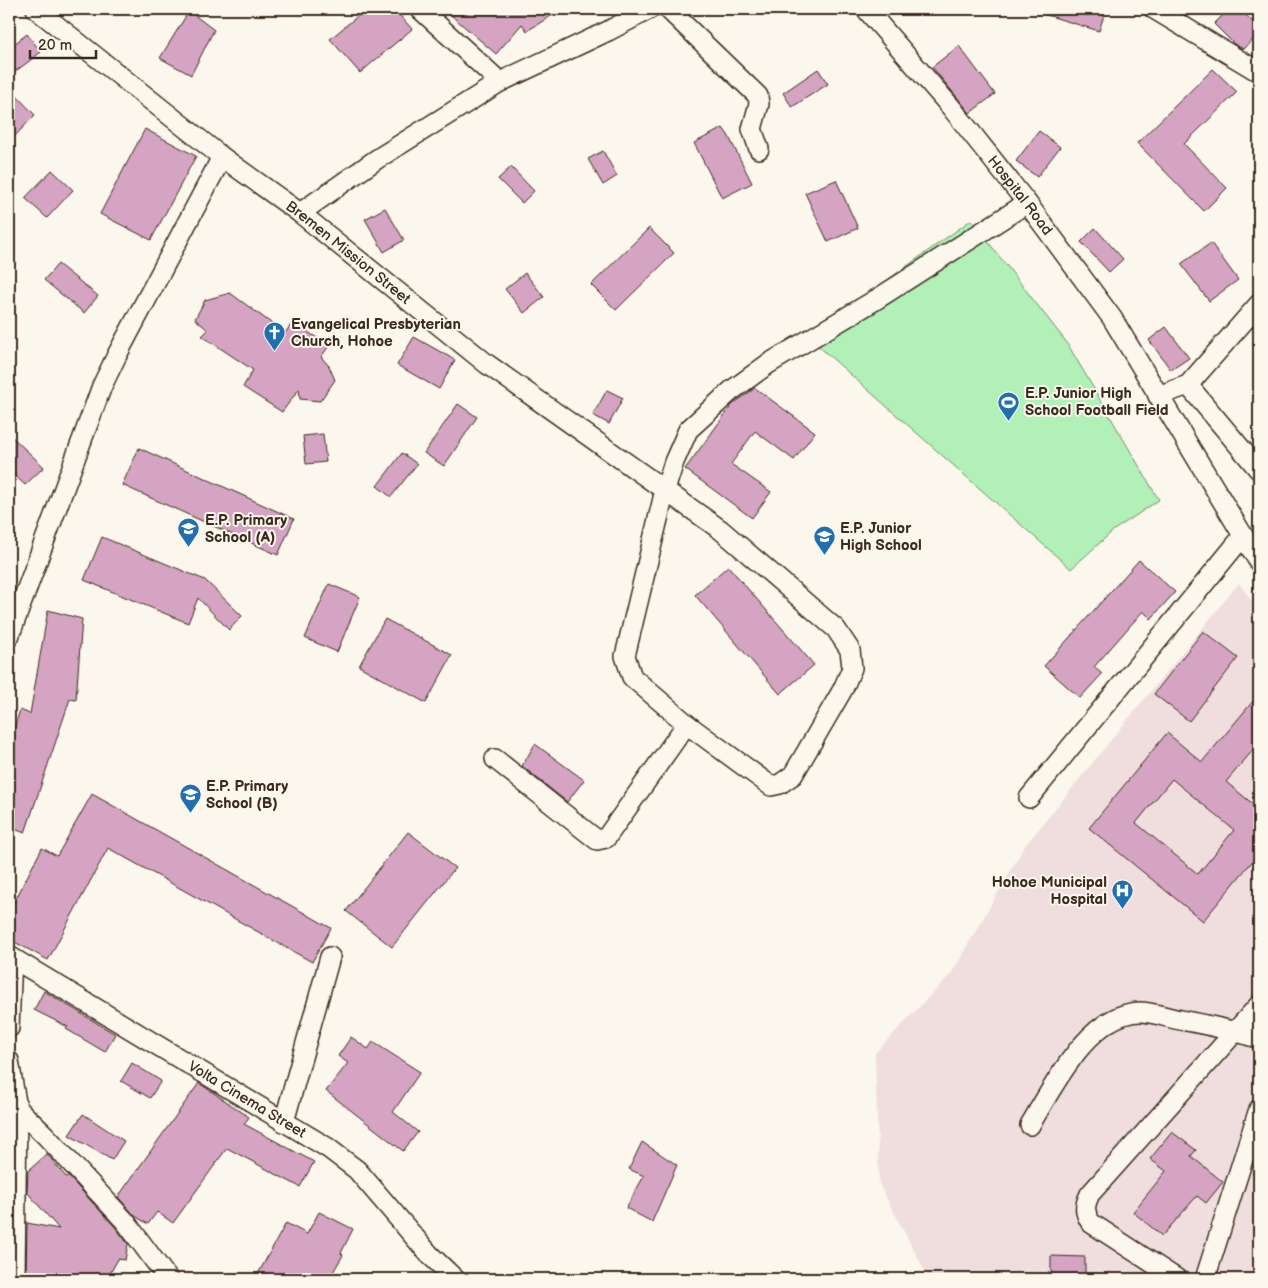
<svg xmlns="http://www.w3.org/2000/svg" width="1268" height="1288" viewBox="0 0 1268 1288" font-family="'Balsamiq Sans',sans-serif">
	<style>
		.built { fill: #f0dedf }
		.green { fill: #b1f0b7; stroke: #768d6a }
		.building { fill: #d5a4c2; stroke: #3b2a1e; fill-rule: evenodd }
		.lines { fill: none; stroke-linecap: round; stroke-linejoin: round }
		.street-casing { stroke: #3b2a1e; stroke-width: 22 }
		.street { stroke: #fbf7ec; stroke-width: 19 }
		.labels { text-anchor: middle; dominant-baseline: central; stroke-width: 4; stroke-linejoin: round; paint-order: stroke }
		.street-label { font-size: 15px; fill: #3b2a1e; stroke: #fbf7ec }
		.poi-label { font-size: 15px; font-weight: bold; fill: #3b2a1e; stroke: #fbf7ec; text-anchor: start }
	</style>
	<rect width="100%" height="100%" fill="#fbf7ec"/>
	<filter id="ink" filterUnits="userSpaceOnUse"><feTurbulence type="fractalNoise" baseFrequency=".02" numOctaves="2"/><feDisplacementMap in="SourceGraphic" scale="10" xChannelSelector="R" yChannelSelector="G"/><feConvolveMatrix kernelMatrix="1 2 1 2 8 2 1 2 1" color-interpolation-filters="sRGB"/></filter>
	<g filter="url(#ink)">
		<path class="built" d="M 1239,583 L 1259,611 L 1259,1279 L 929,1279 L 879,1184 L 875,1053 L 951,974 L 1024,847 Z"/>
		<path class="green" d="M 971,220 L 1067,343 L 1159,500 L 1114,530 L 1071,569 L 808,337 Z"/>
		<path class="building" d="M 366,9 L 394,9 L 412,29 L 360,73 L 330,39 Z
			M 444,9 L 562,9 L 527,31 L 522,24 L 496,54 Z
			M 1041,9 L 1106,9 L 1099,31 L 1040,13 Z
			M 1229,9 L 1240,9 L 1259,28 L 1259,34 L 1243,49 L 1234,44 L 1214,24 Z
			M 189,11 L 214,30 L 191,75 L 160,58 Z
			M 27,34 L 41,52 L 16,71 L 9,62 L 9,48 Z
			M 959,46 L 995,94 L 970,113 L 932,67 Z
			M 818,69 L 828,84 L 792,107 L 783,93 Z
			M 1213,69 L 1237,92 L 1184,144 L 1227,188 L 1204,211 L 1137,143 Z
			M 9,88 L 35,115 L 9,142 Z
			M 723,128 L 728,135 L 752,183 L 722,198 L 694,143 Z
			M 145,129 L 196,156 L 151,240 L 100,214 Z
			M 1039,131 L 1060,147 L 1037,177 L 1016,161 Z
			M 603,151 L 617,176 L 603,185 L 588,159 Z
			M 511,167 L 534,191 L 522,203 L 498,179 Z
			M 52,170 L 73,190 L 47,218 L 25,198 Z
			M 836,180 L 858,228 L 828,242 L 805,193 Z
			M 385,208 L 404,240 L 384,252 L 365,219 Z
			M 649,228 L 674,253 L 616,310 L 591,285 Z
			M 1095,228 L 1123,259 L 1109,272 L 1081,242 Z
			M 1211,243 L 1238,280 L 1209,301 L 1181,264 Z
			M 58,264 L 98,296 L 84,313 L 44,280 Z
			M 525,273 L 544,297 L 524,313 L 505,289 Z
			M 230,293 L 285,333 L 293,322 L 329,346 L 321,357 L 329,366 L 335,380 L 320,401 L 300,399 L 299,389 L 282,412 L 243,387 L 253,370 L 202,336 L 208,330 L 195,319 L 205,300 Z
			M 1166,327 L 1189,358 L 1171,370 L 1149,340 Z
			M 414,337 L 455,360 L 439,389 L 397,365 Z
			M 755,388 L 815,432 L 794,460 L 755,431 L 731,464 L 771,492 L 752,518 L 685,469 L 732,405 Z
			M 607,390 L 623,398 L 609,424 L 593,415 Z
			M 458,404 L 477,417 L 444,466 L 424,453 Z
			M 9,434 L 44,467 L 25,485 L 9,470 Z
			M 323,434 L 326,462 L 306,464 L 303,436 Z
			M 139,448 L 294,519 L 278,555 L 122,485 Z
			M 402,453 L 417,464 L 391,497 L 377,486 Z
			M 102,537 L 205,580 L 242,616 L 229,630 L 198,598 L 188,623 L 84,580 Z
			M 1139,560 L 1175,592 L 1151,619 L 1143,611 L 1094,667 L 1102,674 L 1080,698 L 1044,666 Z
			M 728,566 L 814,665 L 780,694 L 695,595 Z
			M 329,584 L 360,597 L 337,652 L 305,638 Z
			M 48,610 L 82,619 L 76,700 L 70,699 L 25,833 L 9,827 L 9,745 L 20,710 L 30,714 Z
			M 385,619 L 452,655 L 426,703 L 359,666 Z
			M 1203,631 L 1238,658 L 1189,721 L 1154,694 Z
			M 1259,694 L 1259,743 L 1226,782 L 1259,809 L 1259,853 L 1203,921 L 1089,828 L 1167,733 L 1202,762 ZM 1172,779 L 1234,830 L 1198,874 L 1136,823 Z
			M 535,744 L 584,780 L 567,802 L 522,766 Z
			M 92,794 L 331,928 L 312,962 L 108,848 L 48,960 L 9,939 L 9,912 L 42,848 L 57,856 Z
			M 408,832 L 455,868 L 392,947 L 346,911 Z
			M 44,991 L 115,1034 L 105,1052 L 66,1029 L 68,1027 L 34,1010 Z
			M 351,1037 L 368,1049 L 373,1042 L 420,1072 L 393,1112 L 418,1132 L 403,1151 L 326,1091 L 348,1063 L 338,1056 Z
			M 132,1063 L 161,1081 L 150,1098 L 121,1081 Z
			M 199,1083 L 249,1117 L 244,1124 L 314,1162 L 300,1187 L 227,1148 L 173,1223 L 157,1212 L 148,1224 L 135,1216 L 118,1197 Z
			M 83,1114 L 124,1141 L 112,1160 L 69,1135 Z
			M 1172,1132 L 1196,1150 L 1191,1156 L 1223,1182 L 1206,1203 L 1197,1196 L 1162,1236 L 1133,1212 L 1166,1171 L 1150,1159 Z
			M 642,1142 L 677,1165 L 652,1222 L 626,1208 L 644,1176 L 629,1169 Z
			M 47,1154 L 66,1177 L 68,1176 L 116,1228 L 128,1244 L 125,1260 L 118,1259 L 107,1279 L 26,1279 L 27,1223 L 59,1229 L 27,1192 L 28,1171 Z
			M 319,1212 L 353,1229 L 341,1253 L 343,1255 L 329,1279 L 268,1279 L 258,1274 L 286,1223 L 307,1234 Z
			M 1051,1256 L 1085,1257 L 1085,1279 L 1051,1279 Z"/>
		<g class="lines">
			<defs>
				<g id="street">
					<path id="s1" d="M 36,9 L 222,157 L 300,213 L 487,364 L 721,530 L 836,629 L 850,650 L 852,668 L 843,689 L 793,775 L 780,784 L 771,786 L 688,725 L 681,732 L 606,838 L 597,840 L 495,759"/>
					<path d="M 420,9 L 500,82"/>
					<path d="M 668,9 L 758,96 L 759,104 L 752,129 L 759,149"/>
					<path id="s2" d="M 866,9 L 950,106 L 1027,203 L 1112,318 L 1259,562"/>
					<path d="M 1154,9 L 1259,72"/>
					<path d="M 300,213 L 377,159 L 500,82 L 608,31 L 650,9"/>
					<path d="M 1188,385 L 1259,470"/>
					<path d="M 1158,396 L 1188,385 L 1259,304"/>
					<path d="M 9,637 L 102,386 L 117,355 L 222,157"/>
					<path d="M 688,725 L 632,677 L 625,656 L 665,490 L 674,462 L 688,430 L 731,391 L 768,364 L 877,299 L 1027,203"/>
					<path d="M 1029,798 L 1243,536"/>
					<path id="s3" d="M 9,956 L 328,1148 L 357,1170 L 429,1254 L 455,1279"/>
					<path d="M 9,1028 L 12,958"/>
					<path d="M 9,1061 L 17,1108 L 45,1135 L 125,1221 L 168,1279"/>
					<path d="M 284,1122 L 330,957"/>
					<path d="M 1030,1125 C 1053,1087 1089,1013 1140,1012 C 1153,1012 1168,1018 1181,1020 C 1208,1025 1234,1030 1259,1039"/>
					<path d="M 15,1279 L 17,1108"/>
					<path d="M 1177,1279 L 1091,1223 C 1084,1212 1084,1206 1090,1194 L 1259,1005"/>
					<path d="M 1205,1279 L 1259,1109"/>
				</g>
			</defs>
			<use href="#street" class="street-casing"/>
			<use href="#street" class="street"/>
		</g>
	</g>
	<defs>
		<symbol id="church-pin" viewBox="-11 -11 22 30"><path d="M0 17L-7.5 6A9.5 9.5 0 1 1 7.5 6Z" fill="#1f6fb2" stroke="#fbf7ec"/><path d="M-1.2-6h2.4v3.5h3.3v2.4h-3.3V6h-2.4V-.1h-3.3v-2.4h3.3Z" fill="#fff"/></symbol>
		<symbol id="stadium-pin" viewBox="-11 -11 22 30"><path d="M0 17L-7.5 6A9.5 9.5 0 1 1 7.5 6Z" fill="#1f6fb2" stroke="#fbf7ec"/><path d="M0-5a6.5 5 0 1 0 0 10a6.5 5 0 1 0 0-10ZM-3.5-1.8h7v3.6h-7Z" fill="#fff"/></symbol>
		<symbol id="school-pin" viewBox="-11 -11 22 30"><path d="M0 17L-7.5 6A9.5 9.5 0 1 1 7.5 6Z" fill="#1f6fb2" stroke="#fbf7ec"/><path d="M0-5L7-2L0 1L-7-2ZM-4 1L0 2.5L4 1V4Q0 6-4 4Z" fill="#fff"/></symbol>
		<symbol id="hospital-pin" viewBox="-11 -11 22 30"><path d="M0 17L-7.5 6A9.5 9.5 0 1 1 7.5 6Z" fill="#1f6fb2" stroke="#fbf7ec"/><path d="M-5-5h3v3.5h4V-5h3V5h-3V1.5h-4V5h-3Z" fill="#fff"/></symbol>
	</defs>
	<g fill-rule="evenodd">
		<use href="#church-pin" x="262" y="320" width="25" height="34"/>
		<use href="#stadium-pin" x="996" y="390" width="25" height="34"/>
		<use href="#school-pin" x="176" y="516" width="25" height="34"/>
		<use href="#school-pin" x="812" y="524" width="25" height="34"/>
		<use href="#school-pin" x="178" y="782" width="25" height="34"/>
		<use href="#hospital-pin" x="1110" y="878" width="25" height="34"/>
	</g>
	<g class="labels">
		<g class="street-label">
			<text stroke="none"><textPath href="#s2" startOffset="242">Hospital Road</textPath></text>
			<text stroke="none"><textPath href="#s1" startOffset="396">Bremen Mission Street</textPath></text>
			<text stroke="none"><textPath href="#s3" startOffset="278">Volta Cinema Street</textPath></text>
		</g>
		<g class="poi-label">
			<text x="291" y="324">Evangelical Presbyterian<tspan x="291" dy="17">Church, Hohoe</tspan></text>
			<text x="1025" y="393">E.P. Junior High<tspan x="1025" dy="17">School Football Field</tspan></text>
			<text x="205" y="520">E.P. Primary<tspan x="205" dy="17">School (A)</tspan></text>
			<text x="840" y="528">E.P. Junior<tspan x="840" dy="17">High School</tspan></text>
			<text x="206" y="786">E.P. Primary<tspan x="206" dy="17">School (B)</tspan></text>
			<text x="1107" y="882" text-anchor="end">Hohoe Municipal<tspan x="1107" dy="17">Hospital</tspan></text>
		</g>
	</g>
	<rect width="1268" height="1288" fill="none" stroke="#fbf7ec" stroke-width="30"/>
	<rect x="15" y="15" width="1238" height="1258" fill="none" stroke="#3b2a1e" stroke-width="2" filter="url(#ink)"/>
	<path d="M30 50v8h66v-8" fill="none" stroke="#3b2a1e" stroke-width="2.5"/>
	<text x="38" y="50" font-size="15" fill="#3b2a1e" stroke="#fbf7ec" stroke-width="4" paint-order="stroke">20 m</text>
</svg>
